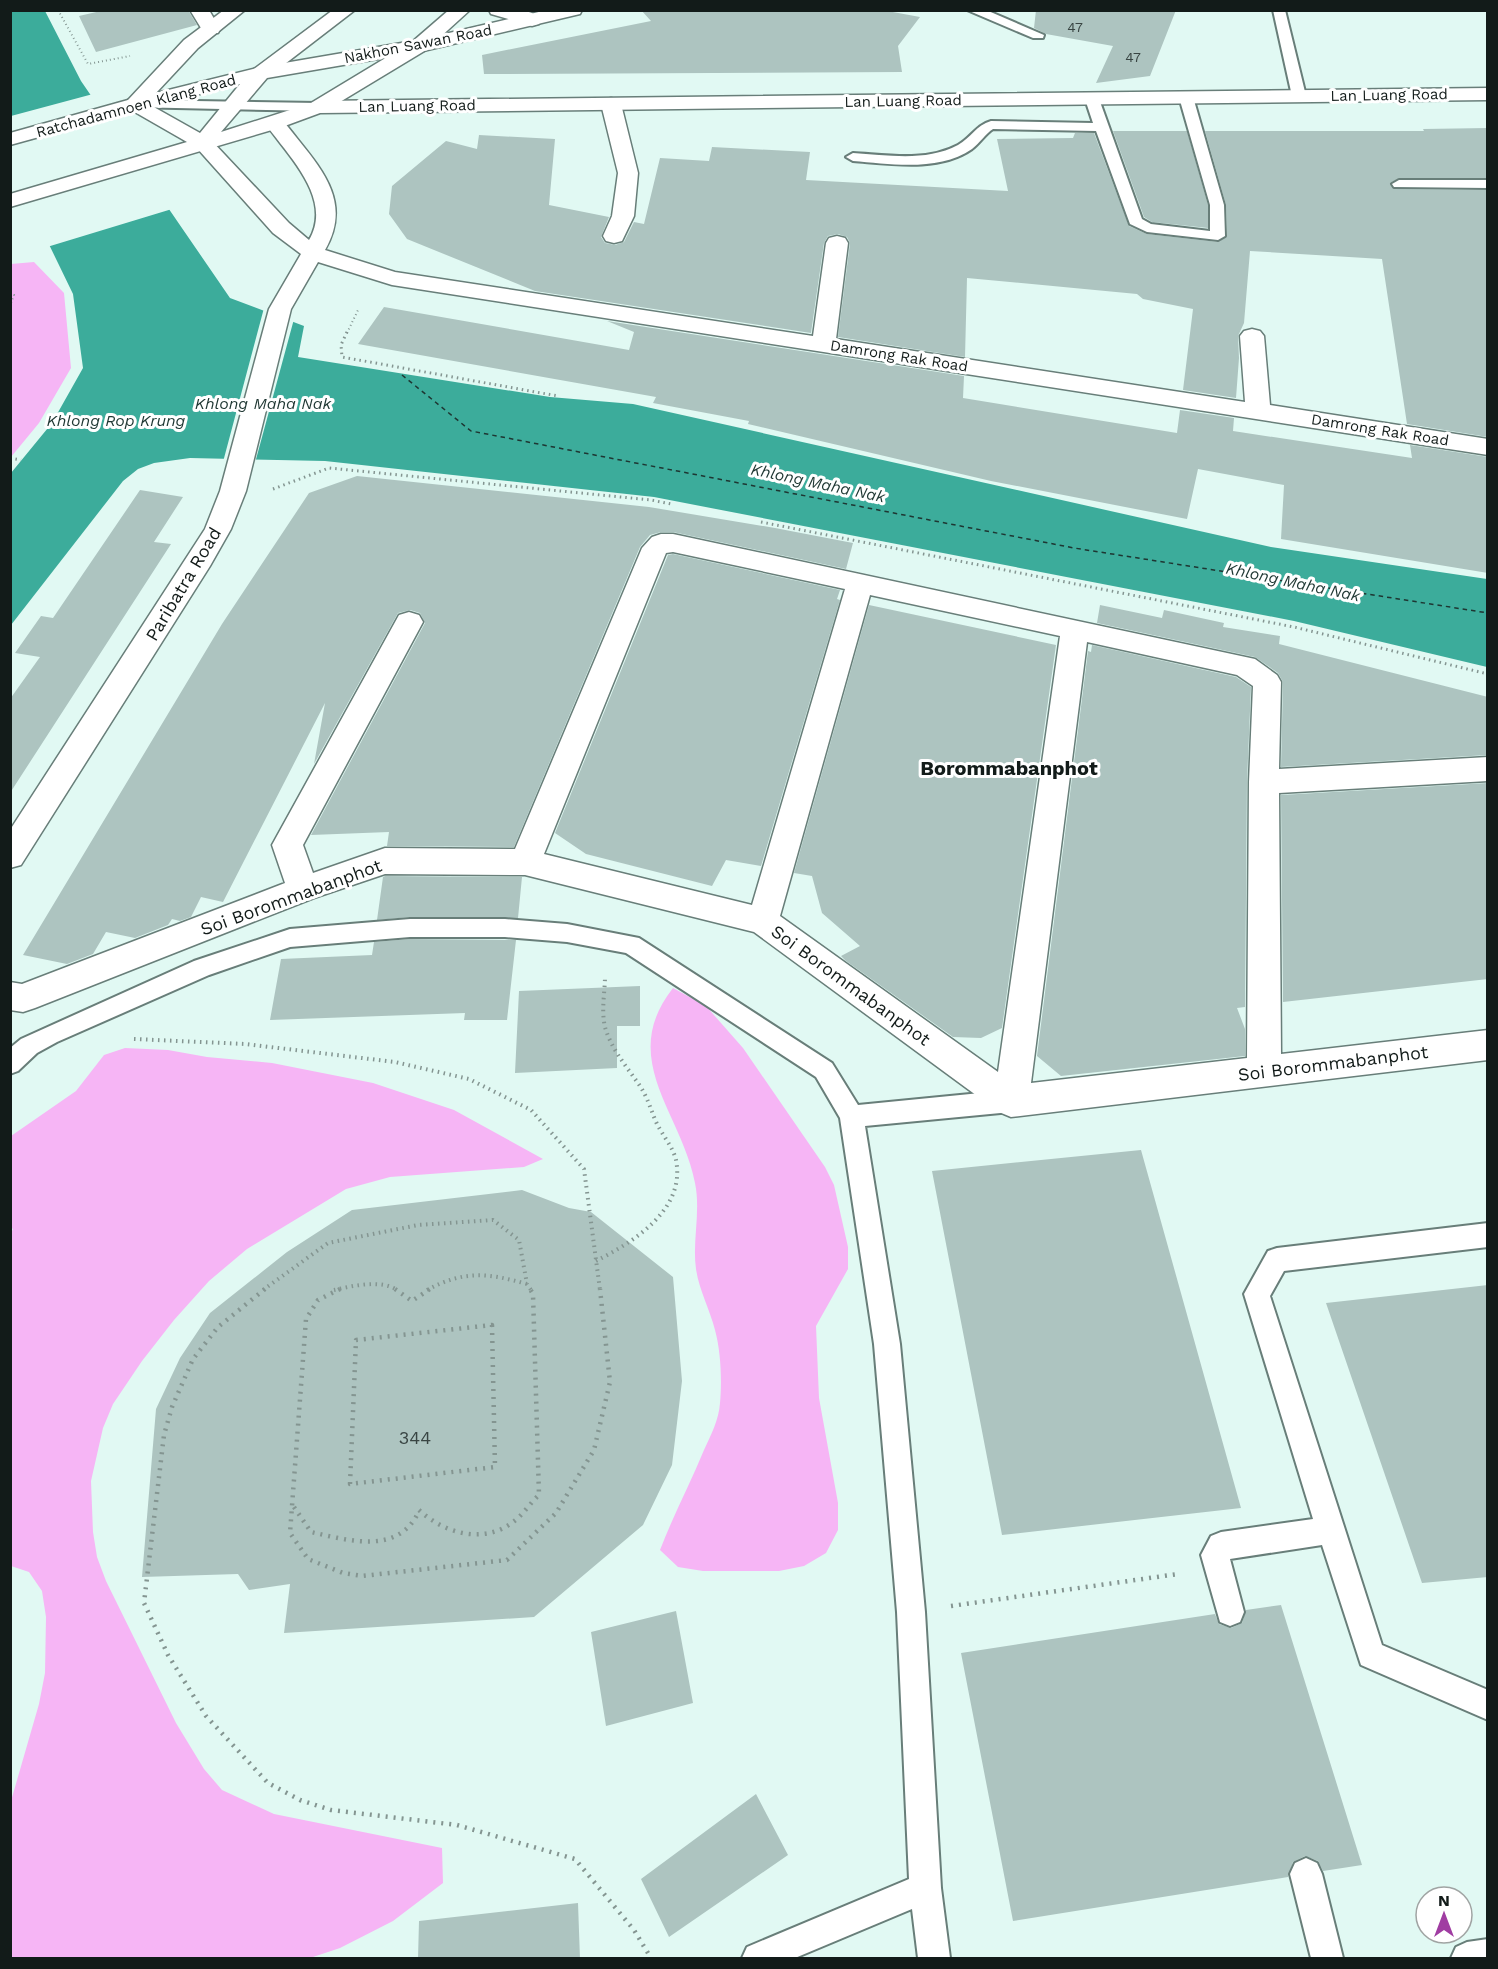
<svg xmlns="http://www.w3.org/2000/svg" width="1498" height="1969" viewBox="0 0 1498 1969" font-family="'Work Sans',sans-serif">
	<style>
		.green { fill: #f6b5f5 }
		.water { fill: #3cac9b }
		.pier { fill: #e1f9f3 }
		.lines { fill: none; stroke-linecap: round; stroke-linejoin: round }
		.ferry { stroke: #1e3632; stroke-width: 1.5; stroke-dasharray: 4.5 4; stroke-linecap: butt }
		.building { fill: #adc4c0 }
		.lane-casing { stroke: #687e79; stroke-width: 4 }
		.street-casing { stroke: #687e79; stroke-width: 3 }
		.secondary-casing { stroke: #687e79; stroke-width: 3 }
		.primary-casing { stroke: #687e79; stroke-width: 3 }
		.path-far3 { stroke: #849591; stroke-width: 2; stroke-dasharray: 1 3; stroke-linecap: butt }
		.path-far2 { stroke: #849591; stroke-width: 3; stroke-dasharray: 1.5 4; stroke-linecap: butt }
		.path-far1 { stroke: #849591; stroke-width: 4; stroke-dasharray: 1.5 4.5; stroke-linecap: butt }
		.path { stroke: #849591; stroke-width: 4.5; stroke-dasharray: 2 6; stroke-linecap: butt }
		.lane { fill: #fff; fill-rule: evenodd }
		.street { fill: #fff; fill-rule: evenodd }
		.secondary { fill: #fff; fill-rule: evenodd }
		.primary { fill: #fff; fill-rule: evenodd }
		.labels { text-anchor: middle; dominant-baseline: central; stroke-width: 6; stroke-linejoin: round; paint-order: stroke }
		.far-number-label { font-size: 14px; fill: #394543 }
		.far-street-label { font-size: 15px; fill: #121b19; stroke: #fff }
		.far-water-label { font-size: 16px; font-style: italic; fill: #1e3632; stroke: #fff }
		.street-label { font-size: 18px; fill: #121b19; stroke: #fff }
		.near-number-label { font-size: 18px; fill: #394543 }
		.neighbourhood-label { font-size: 20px; font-weight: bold; fill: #121b19; stroke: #fff }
	</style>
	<rect width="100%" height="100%" fill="#e1f9f3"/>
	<path class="green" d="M 34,262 L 64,293 L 71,368 L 39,423 L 11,457 L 11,264 Z
		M 673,988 L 706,1006 L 743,1048 L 825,1167 L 834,1185 L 848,1247 L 848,1269 L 816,1326 L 819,1398 L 838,1503 L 838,1530 L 826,1553 L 804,1566 L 779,1571 L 703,1571 L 678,1567 L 660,1550 C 673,1516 690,1484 704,1450 C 711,1435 719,1419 720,1403 C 722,1381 721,1352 715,1330 C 710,1310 699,1290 696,1269 C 692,1241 701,1212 695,1183 C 682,1113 617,1059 673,988 Z
		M 125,1048 L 168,1050 L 207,1057 L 272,1063 L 373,1083 L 454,1110 L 543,1159 L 524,1167 L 390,1177 L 346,1189 L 247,1249 L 209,1281 L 174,1320 L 142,1361 L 113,1404 L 103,1428 L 91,1481 L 93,1532 L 97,1557 L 106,1581 L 176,1723 L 204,1769 L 222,1790 L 274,1814 L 442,1848 L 443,1883 L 393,1921 L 340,1948 L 310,1958 L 11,1958 L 11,1801 L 39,1704 L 45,1673 L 46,1617 L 42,1591 L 29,1572 L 11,1566 L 10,1235 L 13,1229 L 10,1227 L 11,1136 L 76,1091 L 104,1055 Z"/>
	<path class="water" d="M 11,11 L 45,11 L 81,81 L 230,298 L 304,326 L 298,357 L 550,397 L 633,404 L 1271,547 L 1487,579 L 1487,667 L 1294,621 L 654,497 L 325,461 L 190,458 L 154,463 L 138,469 L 123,481 L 11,625 L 11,473 L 52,423 L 83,368 L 73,294 L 11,166 Z"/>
	<path class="pier" d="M 93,94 L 172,209 L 47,247 L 10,173 L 11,116 Z
		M 264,308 L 294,319 L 255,463 L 223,462 Z"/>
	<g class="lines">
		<path class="ferry" d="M 402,375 L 471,431 L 1074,548 L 1488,613"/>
	</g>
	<path class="building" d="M 105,10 L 188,10 L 197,25 L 96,52 L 79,16 Z
		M 641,10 L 882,10 L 920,17 L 898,46 L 902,72 L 484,74 L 482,55 L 651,21 Z
		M 1036,10 L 1176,10 L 1150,76 L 1096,83 L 1113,46 L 1046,34 L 1034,28 Z
		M 1488,128 L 1488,178 L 1399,178 L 1390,183 L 1394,189 L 1488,190 L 1488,437 L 1407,424 L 1382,259 L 1250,251 L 1244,323 L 1238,336 L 1239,358 L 1236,398 L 1183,390 L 1193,309 L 1143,299 L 1137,294 L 967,278 L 965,357 L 838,337 L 850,243 L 847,237 L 838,234 L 828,236 L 824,243 L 811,333 L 535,291 L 407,239 L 389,214 L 392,186 L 446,141 L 477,149 L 479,135 L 555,139 L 549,205 L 609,217 L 601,237 L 605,243 L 615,245 L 624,242 L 634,222 L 644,224 L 660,158 L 709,161 L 712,147 L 810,152 L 806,180 L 1008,191 L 997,139 L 1073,138 L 1075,133 L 1094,133 L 1129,226 L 1147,234 L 1218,242 L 1227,236 L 1226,205 L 1205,131 L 1424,131 L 1423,129 Z
		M 1113,131 L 1187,131 L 1208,205 L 1208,228 L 1152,222 L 1144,217 Z
		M 384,307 L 629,350 L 634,332 L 607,321 L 964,376 L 963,398 L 1177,433 L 1180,410 L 1234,418 L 1233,431 L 1412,458 L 1410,445 L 1488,457 L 1488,573 L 1281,539 L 1284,485 L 1198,469 L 1187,519 L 991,481 L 748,424 L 749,421 L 653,403 L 656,397 L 358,344 Z
		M 357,476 L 649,507 L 775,528 L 853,543 L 846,569 L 673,532 L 661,532 L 650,535 L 640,547 L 514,847 L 387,846 L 389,832 L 311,835 L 425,623 L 420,613 L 410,610 L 398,613 L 314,764 L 325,703 L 223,902 L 201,897 L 191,917 L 180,921 L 172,919 L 168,925 L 135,938 L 106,932 L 93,954 L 67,964 L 23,955 L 222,624 L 309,493 Z
		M 140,490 L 183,497 L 154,542 L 171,544 L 10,793 L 10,699 L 40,657 L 15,653 L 41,616 L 53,618 Z
		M 673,554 L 840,590 L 837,599 L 840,600 L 761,866 L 726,860 L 712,886 L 586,854 L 555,833 L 668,555 Z
		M 869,605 L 1056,645 L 1002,1028 L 981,1038 L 953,1037 L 846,961 L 841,956 L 860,946 L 822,913 L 812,876 L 794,873 Z
		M 1100,605 L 1162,618 L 1164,610 L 1224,623 L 1223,627 L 1280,636 L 1279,644 L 1488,697 L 1488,755 L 1281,767 L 1283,682 L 1278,673 L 1255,657 L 1097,623 Z
		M 1092,645 L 1236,677 L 1251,687 L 1247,782 L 1245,1007 L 1237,1008 L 1245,1029 L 1245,1056 L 1061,1076 L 1037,1056 L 1088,651 L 1091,652 Z
		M 1488,783 L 1488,979 L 1283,1002 L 1281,795 Z
		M 385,876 L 522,877 L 518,918 L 410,917 L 377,920 L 383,877 Z
		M 410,939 L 516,940 L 507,1020 L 464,1020 L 465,1013 L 270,1020 L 281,959 L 372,955 L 374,942 Z
		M 640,986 L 640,1026 L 617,1026 L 617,1068 L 515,1073 L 519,991 Z
		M 1141,1150 L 1241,1508 L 1002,1535 L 932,1171 Z
		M 522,1190 L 569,1208 L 591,1212 L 673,1277 L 682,1381 L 672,1465 L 643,1525 L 534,1617 L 284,1633 L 290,1584 L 249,1590 L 238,1574 L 142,1577 L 156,1409 L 180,1358 L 210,1313 L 287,1252 L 352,1210 Z
		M 1488,1285 L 1488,1577 L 1422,1583 L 1326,1303 Z
		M 1281,1605 L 1362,1865 L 1323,1871 L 1318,1861 L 1305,1856 L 1293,1862 L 1288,1877 L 1013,1921 L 961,1653 L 1215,1614 L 1219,1624 L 1231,1628 L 1242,1623 L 1246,1610 Z
		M 676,1611 L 693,1703 L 606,1726 L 591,1632 Z
		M 756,1794 L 788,1855 L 669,1937 L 641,1879 Z
		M 578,1903 L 580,1959 L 418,1959 L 419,1921 Z"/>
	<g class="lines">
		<defs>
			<path id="lane" d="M 967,10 L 986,10 L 1044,35 L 1043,38 L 1033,38 Z
				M 1273,10 L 1285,10 L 1306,96 L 1304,99 L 1299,100 L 1292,96 Z
				M 1186,93 L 1193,97 L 1224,205 L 1225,236 L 1218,240 L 1147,232 L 1130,224 L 1096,131 L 993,129 C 985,134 980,143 972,149 C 939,172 891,164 853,161 L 846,157 L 853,153 C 888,155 926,162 958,145 C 971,138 976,125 991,121 L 1093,123 L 1085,99 L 1092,95 L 1099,99 L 1142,219 L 1151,224 L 1210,231 L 1210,205 L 1179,97 Z
				M 135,100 L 318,103 L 325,107 L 318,111 L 130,107 L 128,104 L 130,101 Z
				M 1399,180 L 1488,180 L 1488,188 L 1394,187 L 1392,184 Z
				M 410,919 L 505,919 L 567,924 L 639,938 L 832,1063 L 858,1105 L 1011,1090 L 1019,1093 L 1023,1101 L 1019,1109 L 1011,1112 L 865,1126 L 900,1344 L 925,1612 L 941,1888 L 950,1958 L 918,1958 L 912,1909 L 795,1958 L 742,1958 L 747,1947 L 909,1879 L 897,1612 L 874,1344 L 840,1118 L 816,1077 L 626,953 L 567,942 L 505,937 L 410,937 L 290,947 L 209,975 L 57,1042 L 37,1053 L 18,1071 L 10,1074 L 10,1048 L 21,1039 L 194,961 L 290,929 Z
				M 1488,1223 L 1488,1247 L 1284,1271 L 1270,1296 L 1382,1645 L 1488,1690 L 1488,1720 L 1361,1665 L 1322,1545 L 1230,1559 L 1244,1612 L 1240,1622 L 1230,1626 L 1220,1622 L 1201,1555 L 1211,1536 L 1221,1532 L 1313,1519 L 1244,1294 L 1268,1251 L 1277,1248 Z
				M 1306,1858 L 1317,1863 L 1322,1874 L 1343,1958 L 1311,1958 L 1290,1874 L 1295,1863 Z
				M 1488,1939 L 1488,1958 L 1451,1958 L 1456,1947 L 1467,1942 Z"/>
			<path id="street" d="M 190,10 L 209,10 L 220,29 L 218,33 L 204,33 Z
				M 611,98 L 618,100 L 621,104 L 638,173 L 634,216 L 622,241 L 614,243 L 606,241 L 603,236 L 612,216 L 618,173 L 601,104 L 604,100 Z
				M 275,117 L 282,119 C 313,161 356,196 325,250 L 395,272 L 813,336 L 826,243 L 829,238 L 837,236 L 845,238 L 848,243 L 836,339 L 1245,402 L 1240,336 L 1244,331 L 1252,329 L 1260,331 L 1264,336 L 1270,405 L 1488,439 L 1488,455 L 392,285 L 318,262 L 291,309 L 246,491 L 231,529 L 210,566 L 21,865 L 10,868 L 10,830 L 205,529 L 220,491 L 269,309 L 301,254 L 273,233 L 196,147 L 193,143 L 196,139 L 203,137 L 210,139 L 289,223 L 309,240 C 334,198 287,155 265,123 L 268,119 Z
				M 661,534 L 673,534 L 1255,659 L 1277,675 L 1281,682 L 1279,769 L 1488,757 L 1488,781 L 1279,793 L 1281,1054 L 1488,1030 L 1488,1060 L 1011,1117 L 999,1112 L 754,932 L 525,875 L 385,874 L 314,898 L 35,1008 L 23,1012 L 10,1010 L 10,982 L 22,984 L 285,883 L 272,845 L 399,615 L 409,612 L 419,615 L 423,622 L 303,845 L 313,873 L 385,848 L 515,849 L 642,548 L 652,537 ZM 673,552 L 845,589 L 752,905 L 544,854 L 666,553 ZM 870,595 L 1060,636 L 998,1072 L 780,916 ZM 1087,642 L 1237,675 L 1253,686 L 1249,782 L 1247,1058 L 1031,1083 Z"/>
			<path id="secondary" d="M 224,10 L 245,10 L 198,48 L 142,108 L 128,108 L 125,104 L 128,100 L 184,40 Z
				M 333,10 L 355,10 L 268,77 L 254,77 L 251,73 L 254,69 Z
				M 449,10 L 470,10 L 426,50 L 325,111 L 311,111 L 308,107 L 311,103 L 412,42 Z
				M 489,10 C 504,10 531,6 541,20 L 539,24 L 532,26 L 491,14 Z"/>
			<path id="primary" d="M 547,10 L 582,10 L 580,14 L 419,52 L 267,78 L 221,132 L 318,101 L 1488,88 L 1488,100 L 320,113 L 282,127 L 10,207 L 10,194 L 187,142 L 133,111 L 10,145 L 10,133 L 128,100 L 261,67 L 419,40 ZM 240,84 L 200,133 L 152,106 Z"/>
		</defs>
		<use href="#lane" class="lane-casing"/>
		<use href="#street" class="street-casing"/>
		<use href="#secondary" class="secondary-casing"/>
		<use href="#primary" class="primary-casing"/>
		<path class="path-far3" d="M 58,10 L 88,64 L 130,56
			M 10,293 L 14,295 L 10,306
			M 347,333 L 359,308"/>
		<path class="path-far2" d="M 347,332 L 341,345 L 342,357 L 558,396
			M 10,458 L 21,460
			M 273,489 L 329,468 L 651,500 L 671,504
			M 761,522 L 1294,627 L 1488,674"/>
		<path class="path-far1" d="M 134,1039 L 245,1044 L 395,1062 L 469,1079 L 531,1110 L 584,1169 L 600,1290
			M 596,1261 C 633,1242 686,1210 676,1160 C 673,1147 663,1136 657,1124 C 651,1111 648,1098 640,1086 C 627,1067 611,1049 605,1027 C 601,1010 605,992 605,976
			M 263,1290 L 328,1243 L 418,1225 L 493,1220 L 519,1240 L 527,1284 L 531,1290
			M 334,1290 C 352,1286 381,1279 397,1290
			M 427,1290 C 464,1270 488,1273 527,1284"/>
		<path class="path" d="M 265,1289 L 218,1327 L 193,1359 L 172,1407 L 164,1435 L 144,1603 L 168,1655 L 206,1716 L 268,1783 L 300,1800 L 331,1810 L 457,1825 L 575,1859 L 634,1930 L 651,1958
			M 340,1289 L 318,1300 L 306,1319 L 290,1533 L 308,1559 L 343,1573 L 362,1576 L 507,1560 L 556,1513 L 594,1450 L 610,1382 L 600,1289
			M 395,1289 L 412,1301 L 430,1289
			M 492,1325 L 495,1467 L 350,1484 L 356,1340 Z
			M 294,1507 L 311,1532 C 350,1541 399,1555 419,1511
			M 419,1510 C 444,1533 483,1545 513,1522 C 523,1515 530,1503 539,1495 L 533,1294 L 530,1289
			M 951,1606 L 1178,1574"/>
		<use href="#lane" class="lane"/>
		<use href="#street" class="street"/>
		<use href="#secondary" class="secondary"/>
		<use href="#primary" class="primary"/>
	</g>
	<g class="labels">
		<g class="far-number-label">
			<text x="1075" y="27">47</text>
			<text x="1133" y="57">47</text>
		</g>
		<g class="far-street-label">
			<text transform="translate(418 44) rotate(-11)">Nakhon Sawan Road</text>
			<text transform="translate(1389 95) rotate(-1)">Lan Luang Road</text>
			<text transform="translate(903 101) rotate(-1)">Lan Luang Road</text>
			<text transform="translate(136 106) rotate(-15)">Ratchadamnoen Klang Road</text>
			<text transform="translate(417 106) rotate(-1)">Lan Luang Road</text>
			<text transform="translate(899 356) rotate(9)">Damrong Rak Road</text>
			<text transform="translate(1380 430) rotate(9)">Damrong Rak Road</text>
		</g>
		<g class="far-water-label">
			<text x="263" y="403">Khlong Maha Nak</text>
			<text x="116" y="420">Khlong Rop Krung</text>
			<text transform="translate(818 483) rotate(12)">Khlong Maha Nak</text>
			<text transform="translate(1293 582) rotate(12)">Khlong Maha Nak</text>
		</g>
		<g class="street-label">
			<text transform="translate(183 584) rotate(-59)">Paribatra Road</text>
			<text transform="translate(291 897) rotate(-20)">Soi Borommabanphot</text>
			<text transform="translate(851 985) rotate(36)">Soi Borommabanphot</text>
			<text transform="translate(1333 1063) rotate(-7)">Soi Borommabanphot</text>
		</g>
		<g class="near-number-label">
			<text x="415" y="1437">344</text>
		</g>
		<g class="neighbourhood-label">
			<text x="1009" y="768">Borommabanphot</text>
		</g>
	</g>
	<rect width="1498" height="1969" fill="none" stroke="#121b19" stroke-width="24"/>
	<g transform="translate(1444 1915)"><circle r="28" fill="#ffffff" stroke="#a0a4a3" stroke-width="1.5"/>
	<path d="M0-4.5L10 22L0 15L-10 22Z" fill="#a03da2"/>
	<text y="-9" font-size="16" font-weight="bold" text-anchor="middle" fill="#121b19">N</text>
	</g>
</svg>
